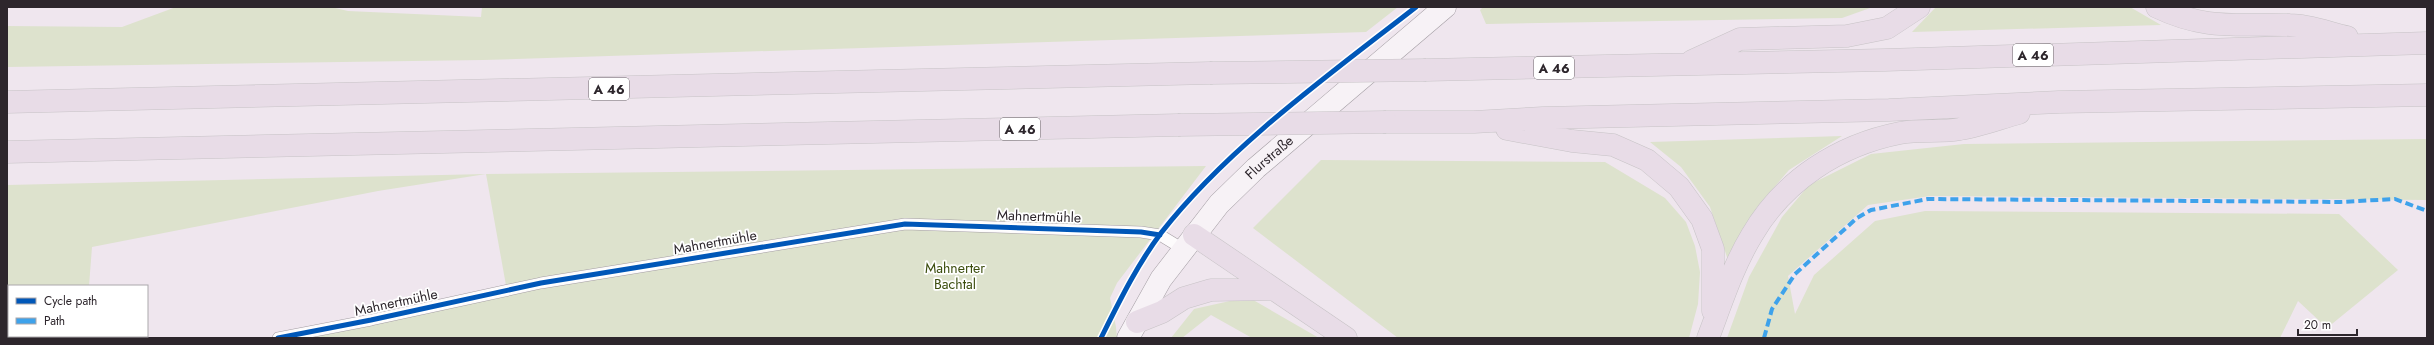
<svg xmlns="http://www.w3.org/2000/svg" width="2434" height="345" viewBox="0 0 2434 345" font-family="Jost,sans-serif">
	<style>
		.green { fill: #dde2cd }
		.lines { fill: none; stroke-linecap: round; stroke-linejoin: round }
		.service-casing { stroke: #a39da3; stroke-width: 12 }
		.secondary-casing { stroke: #a39da3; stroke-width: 23 }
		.motorway-casing { stroke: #c7c3c6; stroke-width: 23 }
		.service { stroke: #fdfbfc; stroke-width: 11 }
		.secondary { stroke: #f7f2f6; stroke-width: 22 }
		.motorway { stroke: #e8dce7; stroke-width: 22 }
		.motorway-bridge-casing { stroke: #c7c3c6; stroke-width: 23; stroke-linecap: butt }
		.motorway-bridge { stroke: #e8dce7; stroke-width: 22 }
		.quiet { stroke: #3ea2eb; stroke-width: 4; stroke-dasharray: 8 4; stroke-linecap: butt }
		.cycleway-casing { stroke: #fff; stroke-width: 8 }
		.cycleway { stroke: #0057b8; stroke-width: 5 }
		.labels { text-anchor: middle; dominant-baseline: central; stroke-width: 3.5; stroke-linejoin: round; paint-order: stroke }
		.shield { fill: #fff; stroke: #6c676b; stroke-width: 1 }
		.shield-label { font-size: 13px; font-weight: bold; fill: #2d262c }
		.street-label { font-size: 14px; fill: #2d262c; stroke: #fff }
		.park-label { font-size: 14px; fill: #3b4d0d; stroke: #fff }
	</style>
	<rect width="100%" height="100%" fill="#efe6ee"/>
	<path class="green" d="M 176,7 L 331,7 L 348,11 L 481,17 L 482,7 L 1398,7 L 1366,32 L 483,60 L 7,67 L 7,26 L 122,27 Z
		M 1483,7 L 1873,7 L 1842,18 L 1486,24 L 1480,10 Z
		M 1936,7 L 2130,7 L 2161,25 L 1912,32 Z
		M 1842,136 L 1789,170 L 1757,207 L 1728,260 L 1710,207 L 1681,167 L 1650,142 Z
		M 2427,139 L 2427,200 L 1930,196 L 1868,205 L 1788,276 L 1795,314 L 1814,275 L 1875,221 L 1925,211 L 2339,214 L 2398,270 L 2327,328 L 2298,301 L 2280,338 L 1727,338 L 1749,277 L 1782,217 L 1809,185 L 1871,154 L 1964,144 Z
		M 1321,160 L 1605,162 L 1665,198 L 1686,222 L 1695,246 L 1700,272 L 1698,304 L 1689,338 L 1398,338 L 1253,228 Z
		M 1206,166 L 1117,283 L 1110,298 L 1116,327 L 1117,338 L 283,338 L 507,291 L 486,174 L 378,191 L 92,247 L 89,286 L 9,286 L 9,292 L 7,289 L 7,185 L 486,174 Z
		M 1248,297 L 1319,338 L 1252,338 L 1211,315 L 1182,338 L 1171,338 L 1194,309 Z
		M 33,336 L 84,336 L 84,338 L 33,338 Z"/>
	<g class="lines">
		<defs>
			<path id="service" d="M 278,338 L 371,320 L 541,283 L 905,224 L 1141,232 L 1160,235 L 1183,249"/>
			<g id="secondary">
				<path id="s1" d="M 1128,338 L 1161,279 L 1219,204 L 1256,168 L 1445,7"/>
			</g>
			<path id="motorway" d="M 2157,7 C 2207,31 2238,23 2290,25 C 2309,25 2329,33 2347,37
				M 1692,61 L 1740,39 L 1847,36 L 1887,28 L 1919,7
				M 1426,70 L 1885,60 L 2427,43
				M 7,102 L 1210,73
				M 1386,122 L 1474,122 L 1543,118 L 1889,110 L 2059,102 L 2427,95
				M 1507,129 L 1572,141 L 1613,145 L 1647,160 L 1679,187 L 1702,219 L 1713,249 L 1713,311
				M 7,152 L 1178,125
				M 1194,235 L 1346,338
				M 1137,322 L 1162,312 L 1184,298 L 1211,290 L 1273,289
				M 1708,338 C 1721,304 1733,266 1752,235 C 1784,180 1839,145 1900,133 C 1920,129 1941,133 1960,129 C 1980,126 2000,118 2019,113"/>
		</defs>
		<use href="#service" class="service-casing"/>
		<use href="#secondary" class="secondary-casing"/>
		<use href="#motorway" class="motorway-casing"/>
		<use href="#service" class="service"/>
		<use href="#secondary" class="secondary"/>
		<use href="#motorway" class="motorway"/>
		<defs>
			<path id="motorway-bridge" d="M 1210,73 L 1426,70
				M 1178,125 L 1386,122"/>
		</defs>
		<use href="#motorway-bridge" class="motorway-bridge-casing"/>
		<use href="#motorway-bridge" class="motorway-bridge"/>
		<path class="quiet" d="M 1764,338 L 1772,309 L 1795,274 L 1857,218 L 1871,210 L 1928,199 L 2340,202 L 2395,199 L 2427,211"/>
		<defs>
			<path id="cycleway" d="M 278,338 L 371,320 L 541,283 L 905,224 L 1141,232 L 1160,235
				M 1101,338 C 1119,302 1137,265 1161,233 C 1228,147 1330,74 1416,7"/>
		</defs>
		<use href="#cycleway" class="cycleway-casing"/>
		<use href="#cycleway" class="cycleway"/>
	</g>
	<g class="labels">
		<g class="shield">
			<rect x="2013" y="44" width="40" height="22" rx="3"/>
			<rect x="1534" y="57" width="40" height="22" rx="3"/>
			<rect x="589" y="78" width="40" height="22" rx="3"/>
			<rect x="1000" y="118" width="40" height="22" rx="3"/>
		</g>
		<g class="shield-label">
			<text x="2033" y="55">A 46</text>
			<text x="1554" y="68">A 46</text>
			<text x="609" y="89">A 46</text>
			<text x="1020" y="129">A 46</text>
		</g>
		<g class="street-label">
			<text stroke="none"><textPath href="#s1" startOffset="231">Flurstraße</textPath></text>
			<text transform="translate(1039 216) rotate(2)">Mahnertmühle</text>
			<text transform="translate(715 242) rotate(-10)">Mahnertmühle</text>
			<text transform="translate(396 302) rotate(-12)">Mahnertmühle</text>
		</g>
		<g class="park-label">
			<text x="955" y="268">Mahnerter<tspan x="955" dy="16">Bachtal</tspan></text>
		</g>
	</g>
	<rect width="2434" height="345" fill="none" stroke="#2d262c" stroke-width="16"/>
	<rect x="8" y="285" width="140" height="52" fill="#ffffff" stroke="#aba8ab"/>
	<rect x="16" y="298" width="20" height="6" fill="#0057b8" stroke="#aba8ab"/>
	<text x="44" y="305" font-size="12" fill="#2d262c">Cycle path</text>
	<rect x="16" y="318" width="20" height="6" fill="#3ea2eb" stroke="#aba8ab"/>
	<text x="44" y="325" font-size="12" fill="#2d262c">Path</text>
	<path d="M2298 329v6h59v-6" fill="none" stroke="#2d262c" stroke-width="2"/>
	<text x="2304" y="329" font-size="12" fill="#2d262c" stroke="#ffffff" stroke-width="3" paint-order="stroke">20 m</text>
</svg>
